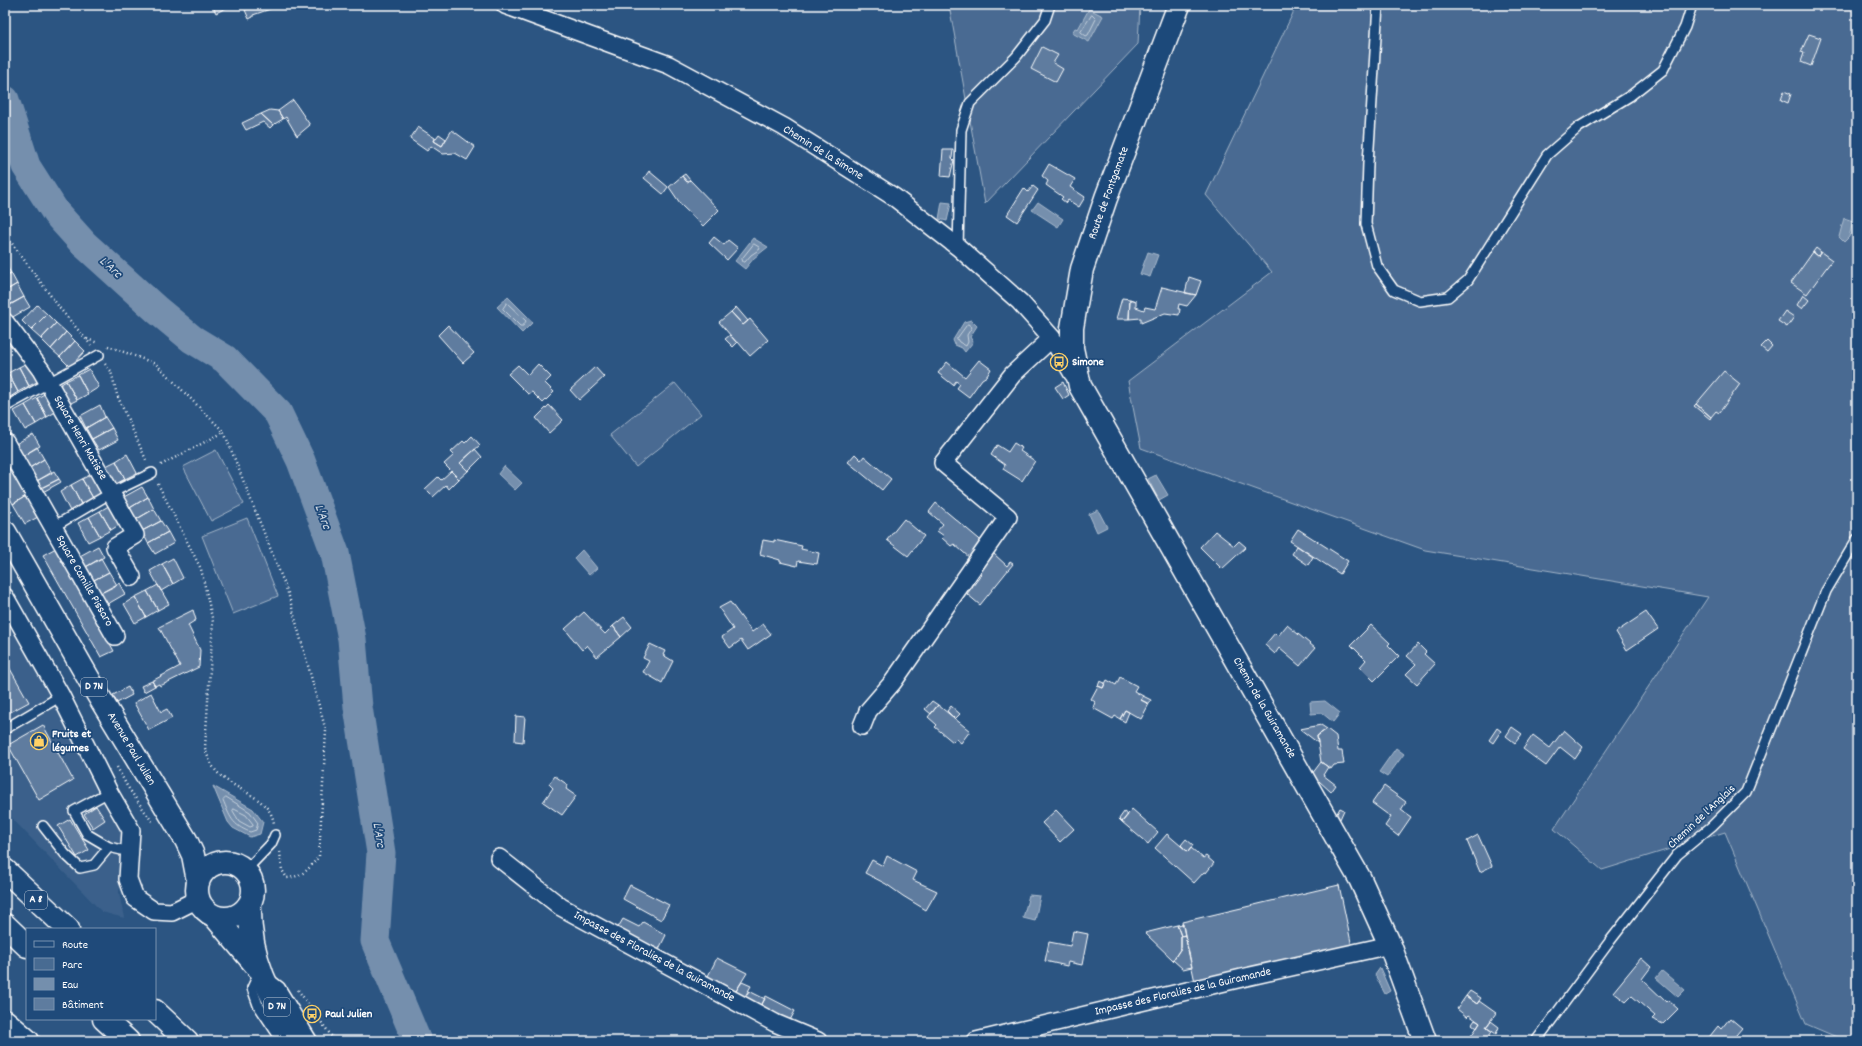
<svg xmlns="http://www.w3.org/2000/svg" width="1862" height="1046" viewBox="0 0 1862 1046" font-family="Dekko,sans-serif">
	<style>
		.built { fill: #3b618b }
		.green { fill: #486b92; stroke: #a4b5c8 }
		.water { fill: #748fad; stroke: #acbcce }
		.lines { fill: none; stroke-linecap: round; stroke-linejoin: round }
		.shore { stroke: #c7d2de; stroke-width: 1 }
		.river { stroke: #748fad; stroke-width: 29 }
		.building { fill: #5e7c9f; stroke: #fff }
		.lane-casing { stroke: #fff; stroke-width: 12 }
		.street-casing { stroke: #fff; stroke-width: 20 }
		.secondary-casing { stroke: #fff; stroke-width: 25 }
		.primary-casing { stroke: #fff; stroke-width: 25 }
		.highway-casing { stroke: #fff; stroke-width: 25 }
		.path { stroke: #fff; stroke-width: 2.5; stroke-dasharray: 1 3; stroke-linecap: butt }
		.lane { stroke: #1f4a7a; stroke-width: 9 }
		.street { stroke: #1f4a7a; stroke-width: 17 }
		.secondary { stroke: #1f4a7a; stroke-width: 22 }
		.primary { stroke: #1f4a7a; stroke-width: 22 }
		.highway { stroke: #1f4a7a; stroke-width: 22 }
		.labels { text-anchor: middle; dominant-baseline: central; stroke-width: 3.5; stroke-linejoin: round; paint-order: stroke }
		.shield { fill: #1f4a7a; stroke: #bcc9d7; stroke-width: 1 }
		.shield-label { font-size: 11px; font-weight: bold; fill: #fff }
		.street-label { font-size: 12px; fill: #fff; stroke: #1f4a7a }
		.poi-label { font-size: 12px; font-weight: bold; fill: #fff; stroke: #1f4a7a; text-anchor: start }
		.water-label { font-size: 13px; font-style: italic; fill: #d5dde6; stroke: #1f4a7a }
	</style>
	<rect width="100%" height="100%" fill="#2c5582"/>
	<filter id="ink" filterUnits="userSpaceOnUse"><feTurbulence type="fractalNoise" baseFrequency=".025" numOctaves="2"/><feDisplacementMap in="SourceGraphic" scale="8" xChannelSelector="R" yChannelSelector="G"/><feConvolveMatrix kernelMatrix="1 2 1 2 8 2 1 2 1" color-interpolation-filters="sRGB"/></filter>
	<g filter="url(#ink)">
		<path class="built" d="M 5,603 L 127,840 L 119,892 L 124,918 L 102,912 L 5,811 Z"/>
		<path class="green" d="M 949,5 L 1140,5 L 1138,44 L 985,204 Z
			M 1294,5 L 1857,5 L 1857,1041 L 1846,1041 L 1806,1024 L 1725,832 L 1602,870 L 1554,829 L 1708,597 L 1425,550 L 1141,448 L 1128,381 L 1272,272 L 1206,195 L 1293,13 Z
			M 675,383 L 701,414 L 636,467 L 610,435 Z
			M 216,450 L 244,504 L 211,521 L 183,467 Z
			M 247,518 L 278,596 L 233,614 L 202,536 Z"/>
		<path class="water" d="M 1089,9 L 1103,16 L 1089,42 L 1072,33 L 1075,28 L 1078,29 Z
			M 942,202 L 951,203 L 947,221 L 939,219 Z
			M 1038,202 L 1063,219 L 1058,227 L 1032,210 Z
			M 1844,218 L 1853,221 L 1849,237 L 1844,242 L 1839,237 Z
			M 753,238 L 768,247 L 754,258 L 745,269 L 735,261 Z
			M 1148,252 L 1158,255 L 1150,277 L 1140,274 Z
			M 508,297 L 533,322 L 522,333 L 497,307 Z
			M 971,320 L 977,326 L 970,337 L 973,342 L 965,352 L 962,348 L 955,345 L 953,340 L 964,322 Z
			M 504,466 L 522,483 L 515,490 L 498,474 Z
			M 1156,475 L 1168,495 L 1159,500 L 1148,479 Z
			M 1098,510 L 1107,527 L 1097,532 L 1089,514 Z
			M 582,550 L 597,568 L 589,575 L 574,558 Z
			M 1325,701 L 1340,713 L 1333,722 L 1322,713 L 1311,714 L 1310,702 Z
			M 1396,748 L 1404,754 L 1387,777 L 1379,772 Z
			M 213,786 L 253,809 L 263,822 L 260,834 L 250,837 L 233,828 L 228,822 Z
			M 1029,895 L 1040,896 L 1035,921 L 1023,918 Z
			M 1380,968 L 1390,991 L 1385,994 L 1375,975 Z
			M 1662,971 L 1685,990 L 1678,997 L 1656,978 Z"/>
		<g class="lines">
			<path class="shore" d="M 1092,15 L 1096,19 L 1088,35 L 1086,36 L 1081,32 Z
				M 754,244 L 759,247 L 760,249 L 751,255 L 745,262 L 743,262 L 742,259 Z
				M 507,303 L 526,321 L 523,326 L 520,326 L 503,309 Z
				M 968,324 L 972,327 L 967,335 L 968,342 L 966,346 L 959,342 L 957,339 Z
				M 226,797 L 250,812 L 258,823 L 256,830 L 250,832 C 232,825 230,817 223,800 Z
				M 234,809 L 246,815 L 253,824 L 253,826 L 250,827 L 239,821 L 233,811 Z"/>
			<path class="river" d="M 5,100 L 26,166 L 56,213 L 84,244 L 157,310 L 192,339 L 225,359 L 278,413 L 301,461 L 335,553 L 352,639 L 358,707 L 381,853 L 375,941 L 417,1041"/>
		</g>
		<path class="building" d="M 212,5 L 228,5 L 228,7 L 216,13 Z
			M 255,5 L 272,5 L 273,8 L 253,15 L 253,17 L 249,19 L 245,10 Z
			M 1809,34 L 1821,38 L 1811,66 L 1801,62 L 1804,53 L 1801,52 Z
			M 1042,47 L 1058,55 L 1053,63 L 1063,69 L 1056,82 L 1031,69 Z
			M 1784,91 L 1791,94 L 1788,103 L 1781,100 Z
			M 293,100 L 310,125 L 297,136 L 286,117 L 283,119 L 278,111 Z
			M 270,110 L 278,111 L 283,119 L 273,125 L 261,114 Z
			M 261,114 L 273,125 L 270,128 L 263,122 L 246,130 L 242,123 Z
			M 418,127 L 435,138 L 434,141 L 442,146 L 452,130 L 475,147 L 467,160 L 455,153 L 443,154 L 431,146 L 427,151 L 410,139 Z
			M 439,134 L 446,139 L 442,146 L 434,141 Z
			M 943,150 L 953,150 L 952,158 L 954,160 L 950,177 L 941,176 Z
			M 1049,164 L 1075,179 L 1070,187 L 1085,197 L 1079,207 L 1068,200 L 1066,203 L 1061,199 L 1063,197 L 1046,185 L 1048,181 L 1042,176 Z
			M 649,171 L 668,187 L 663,194 L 644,178 Z
			M 685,174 L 690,180 L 687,182 L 682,176 Z
			M 682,176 L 687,182 L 690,180 L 719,210 L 703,226 L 682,206 L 669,187 Z
			M 1033,186 L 1038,190 L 1017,222 L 1007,215 L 1024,188 L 1028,192 Z
			M 714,237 L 724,245 L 728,240 L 738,248 L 727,260 L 709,243 Z
			M 1816,248 L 1821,252 L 1818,256 L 1813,252 Z
			M 1813,252 L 1818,256 L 1821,252 L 1832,260 L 1807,294 L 1791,283 Z
			M 5,264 L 11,273 L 5,276 Z
			M 11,273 L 17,284 L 5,291 L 5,276 Z
			M 1189,277 L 1201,281 L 1196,295 L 1185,293 Z
			M 17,284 L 24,297 L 5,307 L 5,291 Z
			M 1162,287 L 1196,295 L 1187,306 L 1179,304 L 1178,309 L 1180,309 L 1179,315 L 1165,313 L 1141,323 L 1141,318 L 1129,319 L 1130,299 L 1136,301 L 1136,307 L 1144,310 L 1145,307 L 1155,309 Z
			M 1803,295 L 1809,300 L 1802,309 L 1797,305 Z
			M 24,297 L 30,307 L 11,318 L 5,308 Z
			M 1122,298 L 1130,299 L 1129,319 L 1116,319 Z
			M 37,305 L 47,314 L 31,330 L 22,321 Z
			M 736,307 L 748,321 L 743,325 L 731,312 Z
			M 1785,311 L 1794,317 L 1787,327 L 1778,321 Z
			M 731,312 L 743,325 L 750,319 L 768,340 L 750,356 L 738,342 L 737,343 L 719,322 Z
			M 47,314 L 56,323 L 41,339 L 31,330 Z
			M 56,323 L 66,332 L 51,349 L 41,339 Z
			M 448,325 L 474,353 L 463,363 L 438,335 Z
			M 66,332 L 75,341 L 60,357 L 51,349 Z
			M 730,335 L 737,343 L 733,347 L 725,339 Z
			M 75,341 L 85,351 L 70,367 L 60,357 Z
			M 1767,341 L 1772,346 L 1767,352 L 1761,347 Z
			M 979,360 L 991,369 L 987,376 L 982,379 L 969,397 L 957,388 L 960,384 L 956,381 L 953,385 L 938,373 L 947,362 L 965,377 Z
			M 31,361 L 41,380 L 29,386 L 19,367 Z
			M 538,364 L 551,377 L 545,383 L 554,392 L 543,403 L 532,392 L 528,394 L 508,374 L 518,365 L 528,375 Z
			M 19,367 L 29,386 L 18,392 L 8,373 Z
			M 595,367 L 604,377 L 579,400 L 570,390 Z
			M 89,369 L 99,387 L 88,394 L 78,375 Z
			M 1724,371 L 1740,384 L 1719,413 L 1716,411 L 1711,417 L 1696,404 Z
			M 8,373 L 18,392 L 7,399 L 5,396 L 5,375 Z
			M 78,375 L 88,394 L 77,400 L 66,381 Z
			M 66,381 L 77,400 L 65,406 L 55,388 Z
			M 1063,382 L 1069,395 L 1063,399 L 1055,387 Z
			M 48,392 L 59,410 L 47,417 L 37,398 Z
			M 37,398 L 47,417 L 36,424 L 25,405 Z
			M 1696,404 L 1711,417 L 1710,419 L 1694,406 Z
			M 25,405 L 36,424 L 25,430 L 14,411 Z
			M 100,405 L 105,417 L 86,428 L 80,416 Z
			M 549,405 L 563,420 L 549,433 L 536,418 Z
			M 105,417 L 112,428 L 92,439 L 86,428 Z
			M 112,428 L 118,440 L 99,450 L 92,439 Z
			M 33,434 L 40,446 L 21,457 L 14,445 Z
			M 472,436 L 480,445 L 460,463 L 468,471 L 459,479 L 444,464 L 454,455 L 451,452 L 463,441 L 465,443 Z
			M 1014,443 L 1022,448 L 1020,451 L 1035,461 L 1022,481 L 1003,469 L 1005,465 L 991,455 L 997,445 L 1008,452 Z
			M 37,447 L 44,459 L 28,469 L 21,457 Z
			M 475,449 L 482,457 L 468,471 L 460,463 Z
			M 127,454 L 137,473 L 125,479 L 116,461 Z
			M 855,454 L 861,460 L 864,456 L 891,479 L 882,490 L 848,462 Z
			M 5,459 L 26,496 L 13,504 L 5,489 Z
			M 44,459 L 52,473 L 35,482 L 28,469 Z
			M 116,461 L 125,479 L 114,485 L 104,467 Z
			M 54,471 L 59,479 L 39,489 L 35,482 Z
			M 451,471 L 459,479 L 449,489 L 446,485 L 433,497 L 425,489 L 438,477 L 441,480 Z
			M 94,473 L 104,492 L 93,498 L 82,479 Z
			M 59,479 L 61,482 L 41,493 L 39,489 Z
			M 82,479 L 93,498 L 81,504 L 71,485 Z
			M 71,485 L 81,504 L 70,511 L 60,492 Z
			M 142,487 L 148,497 L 128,509 L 122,498 Z
			M 26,496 L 38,517 L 25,524 L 13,504 Z
			M 148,497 L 154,509 L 135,520 L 128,509 Z
			M 936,503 L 985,544 L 971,559 L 954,544 L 951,546 L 942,538 L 944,536 L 937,531 L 943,524 L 929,512 Z
			M 112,504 L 122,523 L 111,530 L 100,511 Z
			M 154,509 L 161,521 L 142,531 L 135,520 Z
			M 100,511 L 111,530 L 100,536 L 89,517 Z
			M 89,517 L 100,536 L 88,542 L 78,523 Z
			M 904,519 L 924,536 L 908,556 L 887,540 Z
			M 161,521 L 168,532 L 148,543 L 142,531 Z
			M 1298,529 L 1348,561 L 1340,574 L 1290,541 Z
			M 1215,531 L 1234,546 L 1239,541 L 1246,547 L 1222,569 L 1200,547 Z
			M 168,532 L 174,543 L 155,554 L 148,543 Z
			M 763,540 L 774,542 L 774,540 L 802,546 L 801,549 L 819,553 L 817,564 L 798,561 L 797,566 L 780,562 L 780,560 L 760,554 Z
			M 98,546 L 104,557 L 84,568 L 78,557 Z
			M 1297,546 L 1313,557 L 1308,565 L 1292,554 Z
			M 56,548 L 114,651 L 101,657 L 43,555 Z
			M 993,553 L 1007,566 L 1010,562 L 1013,564 L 980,605 L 967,594 L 981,575 L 977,572 Z
			M 101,558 L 109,572 L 92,581 L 84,568 Z
			M 173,558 L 183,578 L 173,584 L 162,564 Z
			M 162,564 L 173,584 L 161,591 L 150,571 Z
			M 109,572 L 117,585 L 99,594 L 92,581 Z
			M 119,583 L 125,594 L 106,605 L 99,594 Z
			M 158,585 L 169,604 L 158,610 L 147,591 Z
			M 147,591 L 158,610 L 146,617 L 135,597 Z
			M 135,597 L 146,617 L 135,623 L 124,604 Z
			M 730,602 L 752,632 L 763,624 L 771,634 L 748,650 L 741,640 L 730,648 L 722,637 L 733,629 L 719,608 Z
			M 193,610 L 196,620 L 188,625 L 200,650 L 199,667 L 160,686 L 159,684 L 155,686 L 152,681 L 180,666 L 159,627 Z
			M 584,612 L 605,634 L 613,626 L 621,637 L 597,657 L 587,645 L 582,650 L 565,629 Z
			M 1646,612 L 1658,629 L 1627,650 L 1616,632 Z
			M 624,617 L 632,627 L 621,637 L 613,626 Z
			M 1287,625 L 1315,648 L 1300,666 L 1279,648 L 1275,654 L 1265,645 L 1275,633 L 1278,636 Z
			M 1371,625 L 1390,643 L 1388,645 L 1399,656 L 1374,681 L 1360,667 L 1366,660 L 1351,645 Z
			M 650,644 L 665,651 L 663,655 L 673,661 L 662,683 L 643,672 L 649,661 L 643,658 Z
			M 1418,644 L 1426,652 L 1424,654 L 1435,664 L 1417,684 L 1406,674 L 1416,664 L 1407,656 Z
			M 5,660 L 29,702 L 5,715 Z
			M 1120,677 L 1137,686 L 1134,691 L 1143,696 L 1141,700 L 1149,704 L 1141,719 L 1125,710 L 1120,719 L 1115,716 L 1113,719 L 1093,708 L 1095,702 L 1091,699 L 1098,686 L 1103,688 L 1107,680 L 1116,685 Z
			M 152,681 L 155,686 L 144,692 L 141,686 Z
			M 1100,681 L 1105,683 L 1103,688 L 1098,686 Z
			M 128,687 L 132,695 L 117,703 L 113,695 Z
			M 151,693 L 161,712 L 167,709 L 172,718 L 149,730 L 134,703 Z
			M 1143,696 L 1151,700 L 1149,704 L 1141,700 Z
			M 932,701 L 938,705 L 931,714 L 925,709 Z
			M 938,705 L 970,731 L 961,743 L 956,739 L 953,742 L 935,727 L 937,725 L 928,717 Z
			M 951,706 L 960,714 L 955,719 L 947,711 Z
			M 1125,710 L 1129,712 L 1125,722 L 1120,719 Z
			M 516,716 L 525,717 L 523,742 L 515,741 Z
			M 43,725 L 73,780 L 39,800 L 8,745 Z
			M 1321,725 L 1327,729 L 1317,736 L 1318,743 L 1300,729 Z
			M 1512,727 L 1522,734 L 1515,743 L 1506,736 Z
			M 1497,728 L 1501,731 L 1493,743 L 1489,740 Z
			M 1327,729 L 1336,736 L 1338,751 L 1342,751 L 1344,764 L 1334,765 L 1331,769 L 1321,762 L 1317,736 Z
			M 1564,730 L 1583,747 L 1575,759 L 1560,747 L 1546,766 L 1523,749 L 1533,735 L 1550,748 Z
			M 1321,762 L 1328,767 L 1323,775 L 1336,785 L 1331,792 L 1319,781 L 1317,783 L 1312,774 Z
			M 555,776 L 568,785 L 566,789 L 576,796 L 562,815 L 543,802 L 553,788 L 549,784 Z
			M 1384,786 L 1406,802 L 1401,810 L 1411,817 L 1398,836 L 1385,826 L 1391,817 L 1372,803 Z
			M 96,806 L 105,820 L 93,828 L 84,814 Z
			M 1340,808 L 1344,810 L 1340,819 L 1335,817 Z
			M 1132,809 L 1158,832 L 1148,844 L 1122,822 Z
			M 1056,810 L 1074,829 L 1060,842 L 1042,823 Z
			M 1124,812 L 1128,815 L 1122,822 L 1119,819 Z
			M 70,819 L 89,850 L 77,857 L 58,826 Z
			M 1167,834 L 1188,852 L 1191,848 L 1203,858 L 1206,856 L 1214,863 L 1206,873 L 1204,872 L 1194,883 L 1155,848 Z
			M 1478,835 L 1492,866 L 1480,872 L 1467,841 Z
			M 1186,839 L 1193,845 L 1188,852 L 1181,845 Z
			M 887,856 L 917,872 L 913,880 L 937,891 L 926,910 L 903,896 L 886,884 L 865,873 L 872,860 L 883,866 Z
			M 630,885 L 669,905 L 661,920 L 623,899 Z
			M 1339,885 L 1352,947 L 1195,982 L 1182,922 Z
			M 623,919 L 639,927 L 643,922 L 666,935 L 658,951 L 616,931 Z
			M 1183,924 L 1185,935 L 1181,936 L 1177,925 Z
			M 1177,925 L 1181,936 L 1181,948 L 1173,960 L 1145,933 Z
			M 1073,931 L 1088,934 L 1082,965 L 1068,962 L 1067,966 L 1045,961 L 1049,942 L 1070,946 Z
			M 1185,935 L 1192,967 L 1183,969 L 1173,960 L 1181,948 L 1181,936 Z
			M 717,958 L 747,973 L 734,994 L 706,980 Z
			M 1641,958 L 1651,967 L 1642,979 L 1666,1002 L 1668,1000 L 1678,1009 L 1663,1024 L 1652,1019 L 1655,1016 L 1632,996 L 1626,1002 L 1613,992 Z
			M 742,982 L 751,986 L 743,1000 L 734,994 Z
			M 749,991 L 765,999 L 759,1009 L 743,1000 Z
			M 1470,991 L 1481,998 L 1477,1004 L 1466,996 Z
			M 766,996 L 795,1011 L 788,1024 L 760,1008 Z
			M 1466,996 L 1477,1004 L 1479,1001 L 1496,1013 L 1486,1027 L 1492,1032 L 1485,1041 L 1478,1041 L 1471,1036 L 1480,1023 L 1469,1015 L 1467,1017 L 1457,1009 Z
			M 1730,1018 L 1742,1028 L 1731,1041 L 1729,1039 L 1728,1041 L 1706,1041 L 1718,1026 L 1721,1029 Z
			M 1475,1020 L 1480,1023 L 1477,1028 L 1472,1024 Z
			M 1491,1021 L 1499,1027 L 1496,1034 L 1486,1027 Z"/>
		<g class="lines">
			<defs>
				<path id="lane" d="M 1378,5 L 1368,163 L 1366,224 L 1377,266 L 1394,290 L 1420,301 L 1448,297 L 1468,280 L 1547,155 L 1579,127 L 1630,96 L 1663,70 L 1685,27 L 1692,5
					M 958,247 L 961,130 L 970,103 L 1016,57 L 1045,20 L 1050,5
					M 5,407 L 99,355
					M 53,527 L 111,493 L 152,473
					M 5,729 L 61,696
					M 109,792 L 74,811 L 87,834 L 109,847
					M 43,826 L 65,854 L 80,868 L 94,865 L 109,847 L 130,852
					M 245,871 L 271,844 L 275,835
					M 259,973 L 252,988 L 258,1005 L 282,1041
					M 271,980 L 280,987 L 313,1041
					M 1536,1041 L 1610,941 L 1677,855 L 1712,826 L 1746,792 L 1826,591 L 1857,539"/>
				<path id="street" d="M 505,5 L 669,65 L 784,127 L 894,197 L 958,247 L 1020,302 L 1052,338 L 1073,374
					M 5,322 L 41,370 L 135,535 L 115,547 L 132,577
					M 5,442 L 115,636
					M 5,597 L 61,696 L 109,792 L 131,830 L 128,879 L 135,898 L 154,911 L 172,912 L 198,899
					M 862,726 L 868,711 L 893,682 L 1008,517 L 943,463 L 1013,374 L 1052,338
					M 499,858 L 561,907 L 775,1023 L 818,1041
					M 976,1041 L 1246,977 L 1390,945"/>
				<path id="secondary" d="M 1179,5 L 1106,198 L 1082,269 L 1072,328 L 1072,348 L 1080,386 L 1360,879 L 1390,945 L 1425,1041
					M 5,1021 L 28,1041"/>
				<path id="primary" d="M 5,532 L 98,695 L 186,840 L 193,855 L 198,881
					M197 890a28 28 0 1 1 56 0a28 28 0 1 1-56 0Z
					M 250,903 C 248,957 270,997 298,1041
					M 215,917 L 258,968"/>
				<path id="highway" d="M 5,870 L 68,929
					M 5,925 L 27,946
					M 155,1011 L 187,1041
					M 104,1019 L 128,1041"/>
			</defs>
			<use href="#lane" class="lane-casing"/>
			<use href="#street" class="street-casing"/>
			<use href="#secondary" class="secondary-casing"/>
			<use href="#primary" class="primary-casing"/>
			<use href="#highway" class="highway-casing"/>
			<path class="path" d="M 5,234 L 62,311 L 91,345
				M 87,339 L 98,343
				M 108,346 L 156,364 L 224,432 L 288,593 L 326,731 L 319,856 C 309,869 304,876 287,878 L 282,870 L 280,852
				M 105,364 L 111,371 L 117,395 L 147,462
				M 161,465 L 224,432
				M 158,484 L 201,569 L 213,622 L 205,748 C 208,758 212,768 220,775 C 237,791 271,798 274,824
				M 5,501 L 13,515
				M 117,767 L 127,786 L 153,823
				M 298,990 L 335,1041"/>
			<use href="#lane" class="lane"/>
			<use href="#street" class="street"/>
			<use href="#secondary" class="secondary"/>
			<use href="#primary" class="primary"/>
			<use href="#highway" class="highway"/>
		</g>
	</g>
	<defs>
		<symbol id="bus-ring" viewBox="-11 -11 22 22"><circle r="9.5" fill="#1f4a7a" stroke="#ffd166" stroke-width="1.5"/><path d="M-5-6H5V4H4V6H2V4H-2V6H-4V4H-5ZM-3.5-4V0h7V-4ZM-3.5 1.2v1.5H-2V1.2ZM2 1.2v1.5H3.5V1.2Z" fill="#ffd166"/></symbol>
		<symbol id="shop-ring" viewBox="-11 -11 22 22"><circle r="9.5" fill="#1f4a7a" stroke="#ffd166" stroke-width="1.5"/><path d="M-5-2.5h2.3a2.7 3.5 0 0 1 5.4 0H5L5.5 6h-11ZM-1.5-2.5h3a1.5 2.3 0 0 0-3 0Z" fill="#ffd166"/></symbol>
	</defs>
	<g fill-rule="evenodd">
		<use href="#bus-ring" x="1049" y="352" width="20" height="20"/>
		<use href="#shop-ring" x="29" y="731" width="20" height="20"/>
		<use href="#bus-ring" x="302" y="1004" width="20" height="20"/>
	</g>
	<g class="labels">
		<g class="shield">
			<rect x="81" y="678" width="26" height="18" rx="3"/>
			<rect x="25" y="891" width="22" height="18" rx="3"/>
			<rect x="264" y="998" width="26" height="18" rx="3"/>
		</g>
		<g class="shield-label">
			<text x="94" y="687">D 7N</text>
			<text x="36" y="900">A 8</text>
			<text x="277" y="1007">D 7N</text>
		</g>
		<g class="street-label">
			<text transform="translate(823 153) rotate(32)">Chemin de la Simone</text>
			<text transform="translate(1109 193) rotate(-70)">Route de Fontgamate</text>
			<text transform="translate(80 438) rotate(60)">Square Henri Matisse</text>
			<text transform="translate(84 581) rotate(60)">Square Camille Pissaro</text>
			<text transform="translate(1264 708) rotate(60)">Chemin de la Guiramande</text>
			<text transform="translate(131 749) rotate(59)">Avenue Paul Julien</text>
			<text transform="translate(1702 817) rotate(-43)">Chemin de l'Anglais</text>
			<text transform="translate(654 957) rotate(28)">Impasse des Floralies de la Guiramande</text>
			<text transform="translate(1183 992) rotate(-13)">Impasse des Floralies de la Guiramande</text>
		</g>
		<g class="poi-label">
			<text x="1072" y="362">Simone</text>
			<text x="52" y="734">Fruits et<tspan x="52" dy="14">légumes</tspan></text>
			<text x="325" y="1014">Paul Julien</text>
		</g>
		<g class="water-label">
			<text transform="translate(110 268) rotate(42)">L'Arc</text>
			<text transform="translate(322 517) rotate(70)">L'Arc</text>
			<text transform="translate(378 835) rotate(81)">L'Arc</text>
		</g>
	</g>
	<rect width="1862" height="1046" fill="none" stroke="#1f4a7a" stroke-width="20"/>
	<rect x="10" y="10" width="1842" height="1026" fill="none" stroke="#fff" stroke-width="1.5" filter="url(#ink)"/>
	<rect x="26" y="928" width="130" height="92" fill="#1f4a7a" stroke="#7992af"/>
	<rect x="34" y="941" width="20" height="6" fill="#1f4a7a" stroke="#7992af"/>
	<text x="62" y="948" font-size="12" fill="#ffffff">Route</text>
	<rect x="34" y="958" width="20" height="12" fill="#486b92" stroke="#7992af"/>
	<text x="62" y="968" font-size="12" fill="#ffffff">Parc</text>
	<rect x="34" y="978" width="20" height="12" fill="#748fad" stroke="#7992af"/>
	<text x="62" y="988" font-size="12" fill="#ffffff">Eau</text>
	<rect x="34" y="998" width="20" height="12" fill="#5e7c9f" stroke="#7992af"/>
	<text x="62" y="1008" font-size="12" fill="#ffffff">Bâtiment</text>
</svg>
